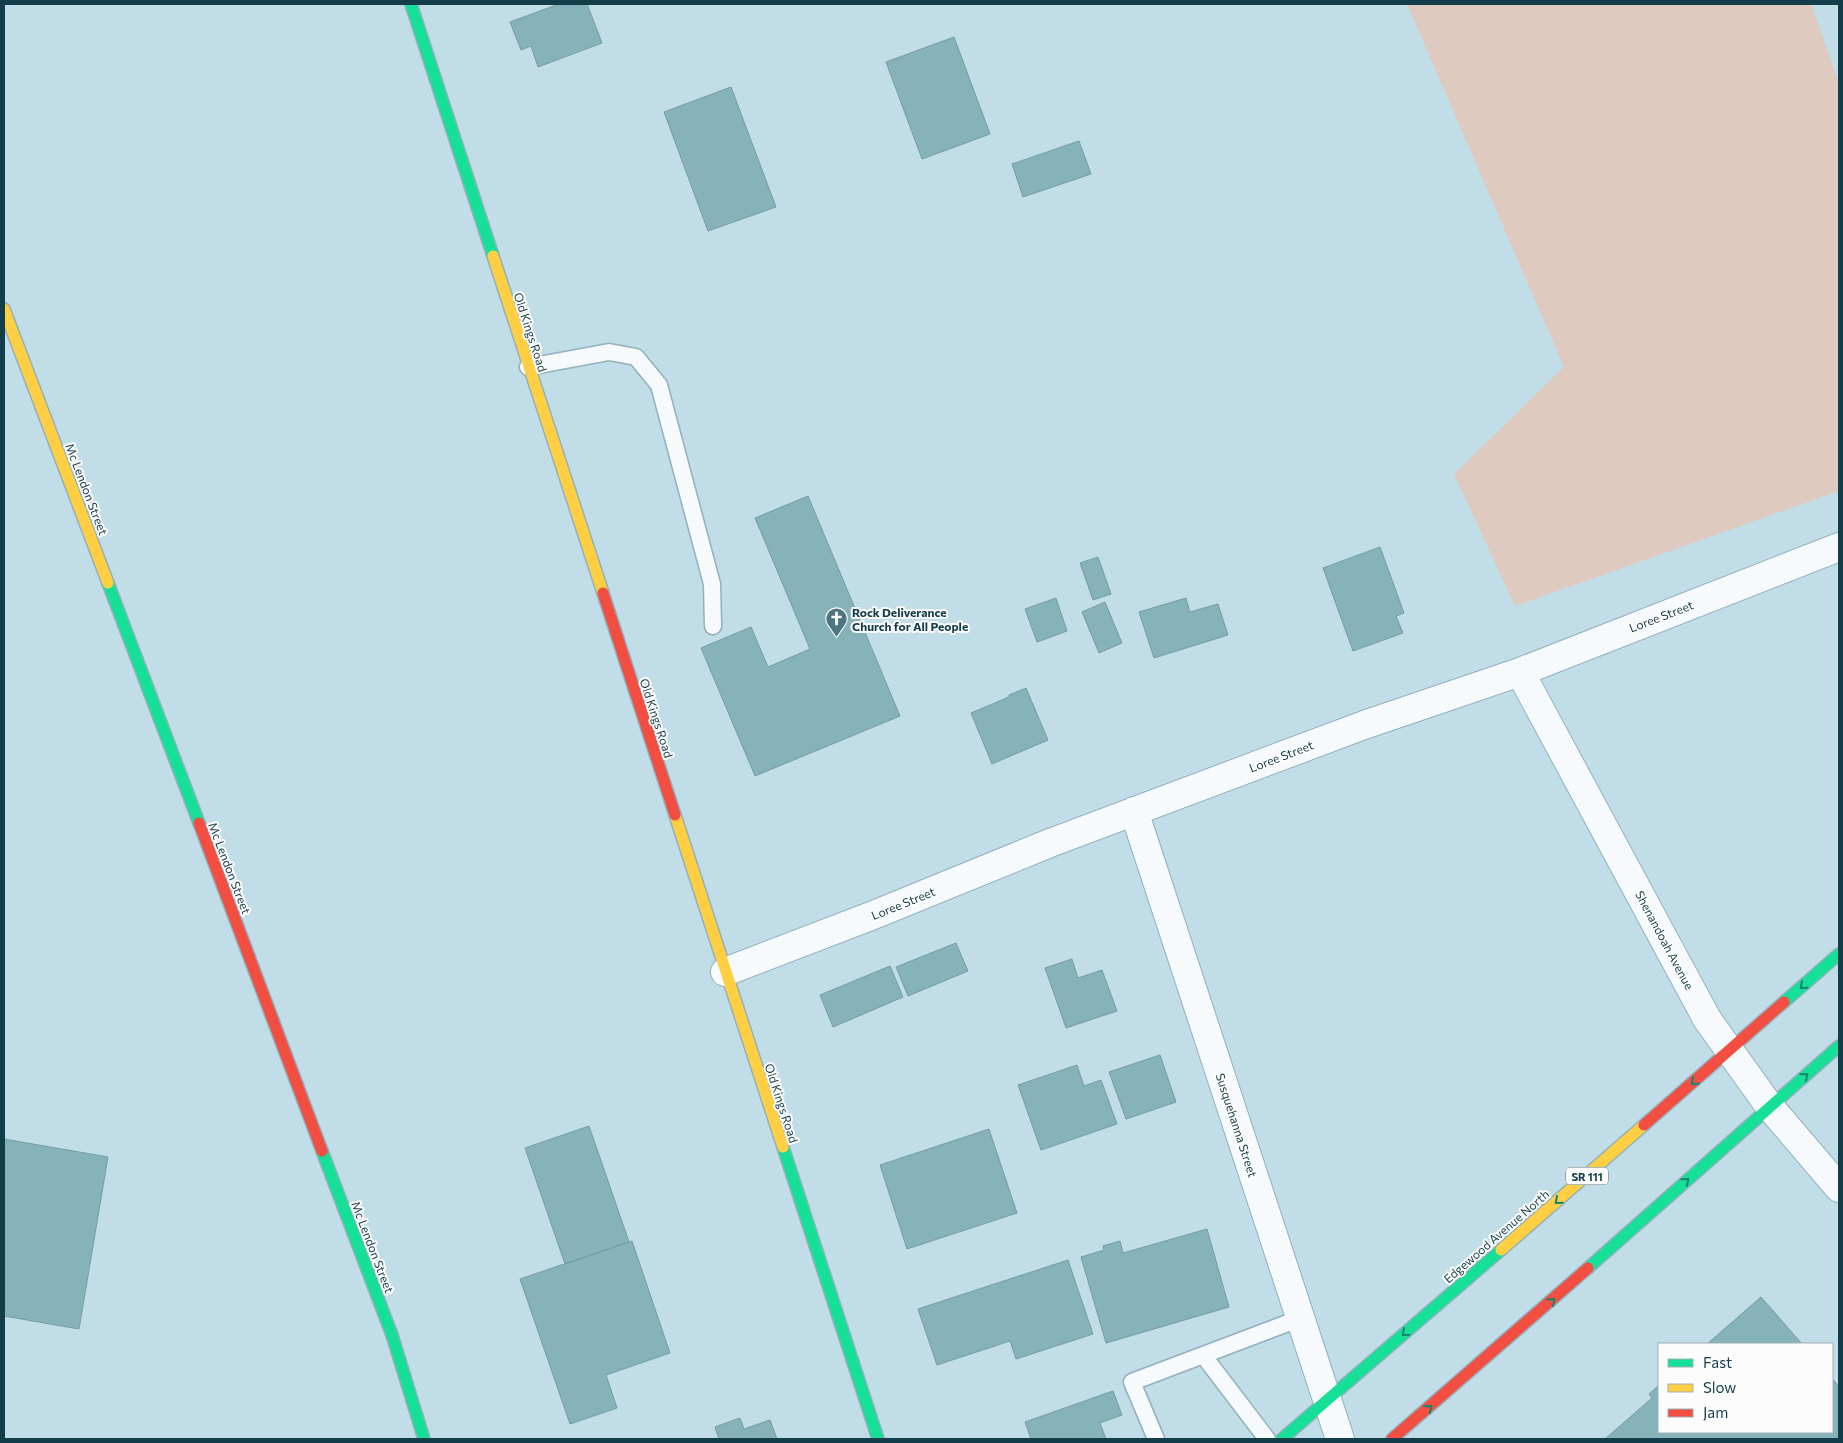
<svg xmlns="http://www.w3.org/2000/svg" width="1843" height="1443" viewBox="0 0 1843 1443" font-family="Commissioner,sans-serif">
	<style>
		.green { fill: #dfcac0 }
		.building { fill: #86b3ba; stroke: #759ca3 }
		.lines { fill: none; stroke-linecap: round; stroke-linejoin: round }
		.lane-casing { stroke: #92b1bc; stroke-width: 19 }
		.street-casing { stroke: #92b1bc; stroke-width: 30 }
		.fast-casing { stroke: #92b1bc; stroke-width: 14 }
		.slow-casing { stroke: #92b1bc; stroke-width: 14 }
		.jam-casing { stroke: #92b1bc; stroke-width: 14 }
		.lane { stroke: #f6fafc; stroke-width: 16 }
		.street { stroke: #f6fafc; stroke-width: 28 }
		.fast { stroke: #16e098; stroke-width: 11 }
		.slow { stroke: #ffcf43; stroke-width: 11 }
		.jam { stroke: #f24e42; stroke-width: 11 }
		.oneway { stroke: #15866d }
		.labels { text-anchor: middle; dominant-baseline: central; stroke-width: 4; stroke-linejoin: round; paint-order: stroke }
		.shield { fill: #fcfcfc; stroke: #5a767f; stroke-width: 1 }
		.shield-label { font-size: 11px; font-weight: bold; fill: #143d4a }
		.street-label { font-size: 12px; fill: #143d4a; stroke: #fcfcfc }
		.poi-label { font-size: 12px; font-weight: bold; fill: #143d4a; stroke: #fcfcfc; text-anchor: start }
	</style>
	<rect width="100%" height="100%" fill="#c0dde8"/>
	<path class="green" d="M 1407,4 L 1811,4 L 1839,83 L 1839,491 L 1515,606 L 1454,474 L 1564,367 Z"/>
	<path class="building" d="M 559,4 L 587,4 L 602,43 L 538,67 L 531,46 L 521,50 L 510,22 Z
		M 954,37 L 990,134 L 922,159 L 886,62 Z
		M 731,87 L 776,207 L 708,231 L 664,112 Z
		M 1079,141 L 1091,174 L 1023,197 L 1012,164 Z
		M 808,496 L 900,716 L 755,776 L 701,648 L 751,627 L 768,667 L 810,649 L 755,518 Z
		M 1380,547 L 1404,613 L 1396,616 L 1403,633 L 1353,651 L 1323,568 Z
		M 1098,557 L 1111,594 L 1093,600 L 1080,563 Z
		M 1056,598 L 1067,631 L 1037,642 L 1025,609 Z
		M 1186,598 L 1190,612 L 1218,604 L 1228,635 L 1154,658 L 1139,612 Z
		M 1105,602 L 1122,643 L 1099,653 L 1082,612 Z
		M 1026,688 L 1048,740 L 992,764 L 971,713 L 1009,697 L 1009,695 Z
		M 956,943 L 968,971 L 908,996 L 896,967 Z
		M 1072,959 L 1078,978 L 1102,970 L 1117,1011 L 1066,1028 L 1045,968 Z
		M 890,966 L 903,997 L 833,1027 L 820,995 Z
		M 1160,1055 L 1176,1102 L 1126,1119 L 1109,1072 Z
		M 1077,1065 L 1084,1086 L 1101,1080 L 1117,1124 L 1041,1150 L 1018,1085 Z
		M 589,1126 L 629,1242 L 565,1264 L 525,1148 Z
		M 989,1129 L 1017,1213 L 907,1249 L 880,1165 Z
		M 4,1139 L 108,1157 L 79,1329 L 4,1316 Z
		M 1207,1229 L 1229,1307 L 1106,1343 L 1081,1257 L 1104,1250 L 1103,1246 L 1120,1241 L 1123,1253 Z
		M 632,1241 L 670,1353 L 606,1375 L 617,1408 L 570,1424 L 520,1279 Z
		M 1068,1260 L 1093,1334 L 1016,1359 L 1010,1341 L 937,1365 L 918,1309 Z
		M 1761,1297 L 1802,1344 L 1707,1344 Z
		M 1832,1378 L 1839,1387 L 1839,1439 L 1605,1439 L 1652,1398 L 1649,1394 L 1659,1385 L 1659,1432 L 1832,1432 Z
		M 1113,1391 L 1122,1415 L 1100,1423 L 1106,1439 L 1031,1439 L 1025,1422 Z
		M 740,1418 L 744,1429 L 770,1420 L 777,1439 L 719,1439 L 715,1427 Z"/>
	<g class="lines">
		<defs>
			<path id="lane" d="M 528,367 L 609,352 L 636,357 L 659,385 L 712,584 L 713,626
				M 1203,1355 L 1267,1439
				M 1156,1439 L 1132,1382 L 1301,1318"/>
			<path id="street" d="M 1520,672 L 1707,1019 L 1770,1107 L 1839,1188
				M 1134,811 L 1340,1439
				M 725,972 L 871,916 L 1050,843 L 1364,725 L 1520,672 L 1839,547"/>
			<path id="fast" d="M 411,4 L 493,256
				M 108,583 L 199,823
				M 1784,1002 L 1839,954
				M 783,1147 L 878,1439
				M 322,1151 L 392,1335 L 424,1439
				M 1588,1268 L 1839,1046
				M 1282,1439 L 1501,1250"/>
			<path id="slow" d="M 493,256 L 603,593
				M 4,309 L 108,583
				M 675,815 L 783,1147
				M 1501,1250 L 1644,1125"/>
			<path id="jam" d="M 603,593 L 675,815
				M 199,823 L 322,1151
				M 1644,1125 L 1784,1002
				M 1392,1439 L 1588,1268"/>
		</defs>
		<use href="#lane" class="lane-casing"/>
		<use href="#street" class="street-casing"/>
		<use href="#fast" class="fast-casing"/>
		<use href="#slow" class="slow-casing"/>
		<use href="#jam" class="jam-casing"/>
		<use href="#lane" class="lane"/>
		<use href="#street" class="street"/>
		<use href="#fast" class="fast"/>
		<use href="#slow" class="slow"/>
		<use href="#jam" class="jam"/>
	</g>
	<defs><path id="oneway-chevron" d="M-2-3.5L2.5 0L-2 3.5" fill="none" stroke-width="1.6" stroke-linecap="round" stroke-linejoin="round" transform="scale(1.25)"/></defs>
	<g class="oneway">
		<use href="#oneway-chevron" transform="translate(1803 986) rotate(139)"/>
		<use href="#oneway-chevron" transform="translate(1805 1076) rotate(-41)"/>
		<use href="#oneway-chevron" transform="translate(1694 1082) rotate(139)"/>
		<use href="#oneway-chevron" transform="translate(1686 1181) rotate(-41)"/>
		<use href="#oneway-chevron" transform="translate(1558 1201) rotate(139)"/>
		<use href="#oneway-chevron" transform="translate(1552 1301) rotate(-42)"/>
		<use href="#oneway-chevron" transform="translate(1405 1333) rotate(139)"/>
		<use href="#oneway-chevron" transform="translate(1429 1408) rotate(-40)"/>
	</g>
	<defs>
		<symbol id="church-pin" viewBox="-11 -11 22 30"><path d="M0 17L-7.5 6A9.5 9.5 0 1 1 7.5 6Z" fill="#507581" stroke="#fcfcfc"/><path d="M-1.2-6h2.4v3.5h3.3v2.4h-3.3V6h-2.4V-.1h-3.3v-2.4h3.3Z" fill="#fff"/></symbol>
	</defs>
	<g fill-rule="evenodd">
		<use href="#church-pin" x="824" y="606" width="25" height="34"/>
	</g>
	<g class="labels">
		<rect class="shield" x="1566" y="1167.5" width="42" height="17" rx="4"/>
		<g class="shield-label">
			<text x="1587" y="1176">SR 111</text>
		</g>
		<g class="street-label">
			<text transform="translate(531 332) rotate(72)">Old Kings Road</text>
			<text transform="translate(87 489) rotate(69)">Mc Lendon Street</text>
			<text transform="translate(1661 616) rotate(-21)">Loree Street</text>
			<text transform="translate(657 718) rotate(72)">Old Kings Road</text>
			<text transform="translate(1281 756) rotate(-21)">Loree Street</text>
			<text transform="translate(230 868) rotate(69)">Mc Lendon Street</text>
			<text transform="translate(903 903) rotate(-22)">Loree Street</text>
			<text transform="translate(1665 940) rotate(62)">Shenandoah Avenue</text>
			<text transform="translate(782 1103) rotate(72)">Old Kings Road</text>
			<text transform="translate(1237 1125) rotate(72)">Susquehanna Street</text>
			<text transform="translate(1496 1236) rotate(-41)">Edgewood Avenue North</text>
			<text transform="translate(373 1247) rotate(69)">Mc Lendon Street</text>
		</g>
		<g class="poi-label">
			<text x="852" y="612">Rock Deliverance<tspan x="852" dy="14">Church for All People</tspan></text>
		</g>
	</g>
	<rect width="1843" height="1443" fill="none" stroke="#143d4a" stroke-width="10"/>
	<rect x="1658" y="1343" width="175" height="90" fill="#fcfcfc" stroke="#9fb0b5"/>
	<rect x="1668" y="1359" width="25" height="8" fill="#16e098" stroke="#9fb0b5"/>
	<text x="1703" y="1368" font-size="15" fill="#143d4a">Fast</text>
	<rect x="1668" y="1384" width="25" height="8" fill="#ffcf43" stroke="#9fb0b5"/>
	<text x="1703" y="1393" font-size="15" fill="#143d4a">Slow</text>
	<rect x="1668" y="1409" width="25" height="8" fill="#f24e42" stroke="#9fb0b5"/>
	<text x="1703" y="1418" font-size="15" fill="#143d4a">Jam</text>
</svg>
